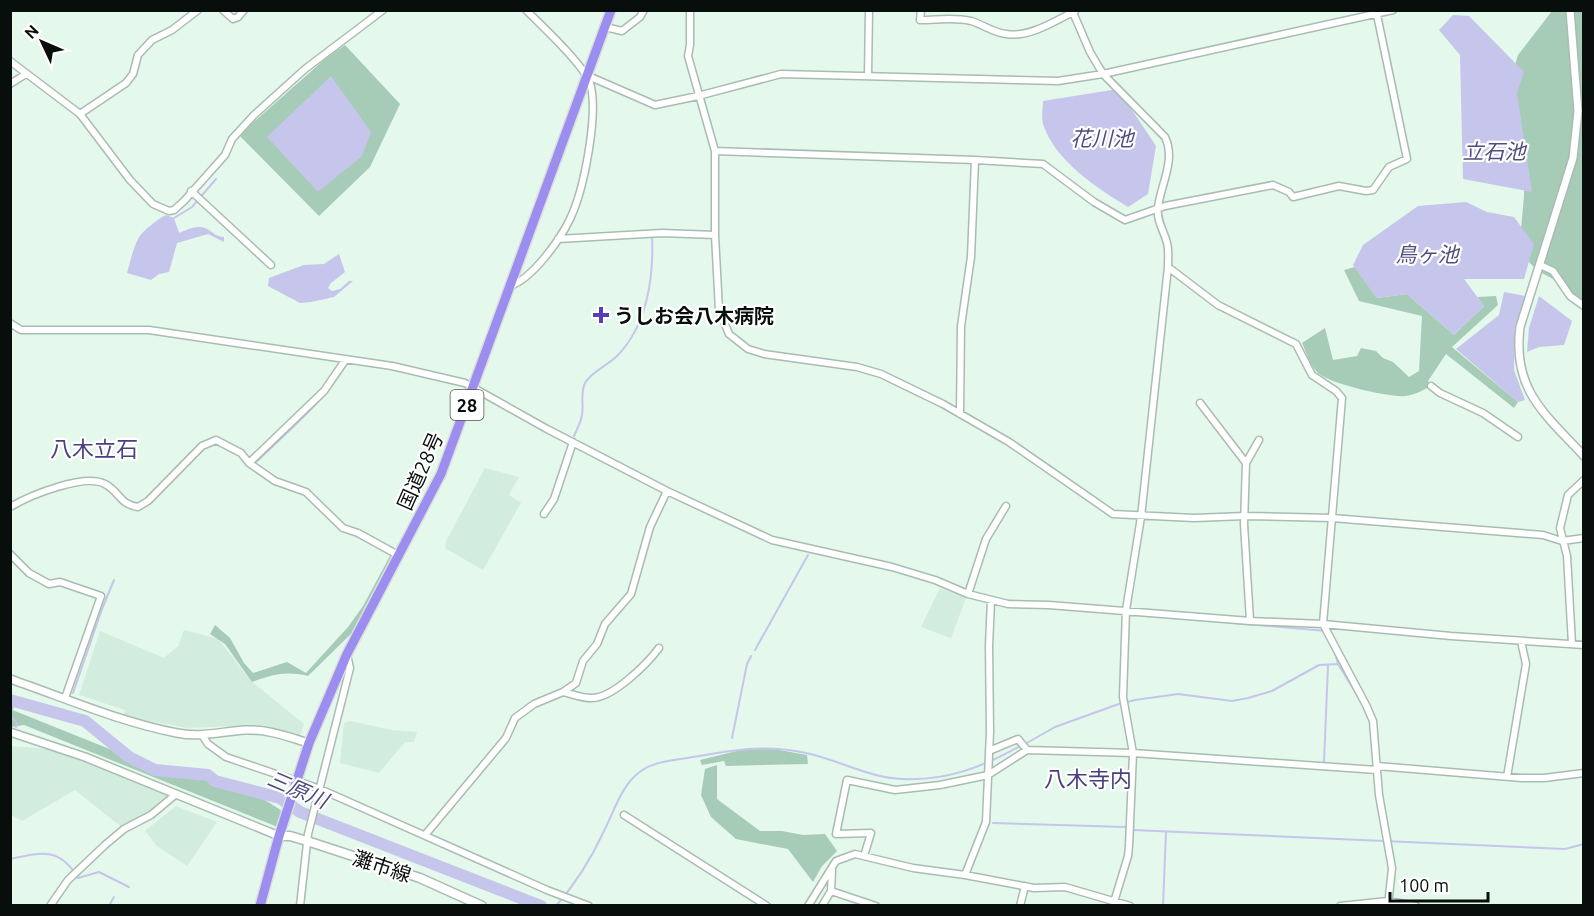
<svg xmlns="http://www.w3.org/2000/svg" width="1594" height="916" viewBox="0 0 1594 916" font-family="Ubuntu,'Noto Sans JP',sans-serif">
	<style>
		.built { fill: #d2eddd }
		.green { fill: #a6ccb7 }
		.water { fill: #c6c5eb }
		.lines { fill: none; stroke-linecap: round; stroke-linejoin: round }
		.stream { stroke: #c6c5eb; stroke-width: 2 }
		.river { stroke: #c6c5eb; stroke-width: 12 }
		.minor-casing { stroke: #a9bcb1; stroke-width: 9 }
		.tertiary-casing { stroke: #a9bcb1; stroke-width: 10 }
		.secondary-casing { stroke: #a9bcb1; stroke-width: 11 }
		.trunk-casing { stroke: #dcdddd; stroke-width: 12 }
		.minor { stroke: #fff; stroke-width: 6 }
		.tertiary { stroke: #fff; stroke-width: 7 }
		.secondary { stroke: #fff; stroke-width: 8 }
		.trunk { stroke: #9c8eef; stroke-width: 9 }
		.poi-dot { fill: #583eb6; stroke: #fff; stroke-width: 2 }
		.labels { text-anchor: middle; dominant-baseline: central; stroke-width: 4.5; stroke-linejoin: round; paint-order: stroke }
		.shield { fill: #fff; stroke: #525654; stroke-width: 1.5 }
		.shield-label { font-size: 18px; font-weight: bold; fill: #080e0b }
		.poi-label { font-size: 20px; font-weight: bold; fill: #080e0b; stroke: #fff; text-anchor: start }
		.street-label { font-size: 20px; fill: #080e0b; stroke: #fff }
		.water-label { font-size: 21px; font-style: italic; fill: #514c7f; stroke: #fff }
		.quarter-label { font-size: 22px; fill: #49417f; stroke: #fff }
	</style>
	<rect width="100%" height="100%" fill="#e4f8ec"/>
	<path class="built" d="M 485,468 L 519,477 L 509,495 L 521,503 L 483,570 L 445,548 L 446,541 Z
		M 940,588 L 966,598 L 951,638 L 921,627 Z
		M 184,630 L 218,639 L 252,682 L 304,724 L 300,736 L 264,725 L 187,728 L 123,716 L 125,710 L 79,695 L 100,631 L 164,658 L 178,646 Z
		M 350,721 L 392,730 L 417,732 L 414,742 L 405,742 L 379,773 L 340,763 L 344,723 Z
		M 10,746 L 49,749 L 170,793 L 151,815 L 124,829 L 75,790 L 22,821 L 11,815 Z
		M 176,806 L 217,822 L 187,866 L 157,846 L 145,831 Z"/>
	<path class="green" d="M 1552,11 L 1583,11 L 1583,306 L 1577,298 L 1557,281 L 1538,271 L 1529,262 L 1521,229 L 1524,196 L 1524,162 L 1511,78 L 1518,55 Z
		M 345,45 L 400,104 L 370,167 L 319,216 L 239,135 L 325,59 Z
		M 1355,267 L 1377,298 L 1407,294 L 1454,335 L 1484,306 L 1477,297 L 1496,296 L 1498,305 L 1452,347 L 1518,402 L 1514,408 L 1446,354 L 1428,381 L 1431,386 C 1423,390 1415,395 1405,396 C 1391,398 1326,383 1317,372 C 1310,365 1306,352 1302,343 L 1325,328 L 1333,360 L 1357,356 L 1361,348 L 1376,351 L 1383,358 L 1393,362 L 1409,377 L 1419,371 L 1422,316 L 1359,301 L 1344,270 Z
		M 391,554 L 395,557 L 356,629 L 308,676 C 285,671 274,674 252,682 L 225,644 L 210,634 L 215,625 L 230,638 L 244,663 L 253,673 L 287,662 L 306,673 L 348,627 L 363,606 Z
		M 10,709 L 117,752 L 152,771 L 170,777 L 207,779 C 216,784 225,783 234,786 C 253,792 269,802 285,813 L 280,828 L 24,725 L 11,727 Z
		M 768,748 L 807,755 L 808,764 L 726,766 L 724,761 L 702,765 L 700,760 L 741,750 Z
		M 717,765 L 717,799 L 760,831 L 782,831 L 803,835 L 825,834 L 837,851 L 822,866 L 813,882 L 788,849 L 736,839 L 711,817 L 701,795 L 705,769 Z"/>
	<path class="water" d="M 1453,15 L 1469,16 L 1524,72 L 1517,93 L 1532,192 L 1463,179 L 1460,55 L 1439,30 Z
		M 331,76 L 371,132 L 362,156 L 318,192 L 267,137 Z
		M 1118,89 L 1156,146 L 1148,194 L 1128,207 C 1097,188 1055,161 1043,124 C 1041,117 1043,108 1043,101 Z
		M 1466,202 L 1487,212 L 1514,217 L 1534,244 L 1524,279 L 1464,279 L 1484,306 L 1454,335 L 1407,294 L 1377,298 L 1353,265 L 1363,245 L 1418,206 Z
		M 166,215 L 174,218 L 179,233 C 187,230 196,225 205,228 C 213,231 215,237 224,237 L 224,242 L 208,234 L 177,243 L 169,272 L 159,274 L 151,280 L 127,273 C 130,263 134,244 140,236 C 144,230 159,218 166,215 Z
		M 339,254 L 345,272 L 331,283 L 328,288 L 332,291 L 340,289 L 349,281 L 353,281 L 334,297 L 311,302 L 300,303 L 268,286 L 269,278 L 304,265 L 324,264 Z
		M 1504,292 L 1526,296 L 1515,326 L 1514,370 L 1525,400 L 1518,402 L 1456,349 L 1499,315 Z
		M 1539,296 L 1572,321 L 1564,345 L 1539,347 L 1527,352 L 1529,328 Z"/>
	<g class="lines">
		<path class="stream" d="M 174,218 L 192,207 L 216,179
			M 574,436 C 577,429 581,422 582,415 C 584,405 580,393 585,383 C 591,372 608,365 617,356 C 647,326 654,277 652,236
			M 254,464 C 287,432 322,404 346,365
			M 1177,618 L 1326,631
			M 755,650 L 808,555
			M 1335,653 L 1338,664 L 1359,698
			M 73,693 L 102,609 L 114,580
			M 10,716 L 15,701
			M 11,717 L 17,723 L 16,727
			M 732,738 L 747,664 L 751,656
			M 1025,744 L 1055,727 L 1116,705 L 1135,700 L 1178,694 L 1232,701 L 1248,698 L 1272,691 L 1319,665 L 1338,664
			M 1324,763 L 1328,665
			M 993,823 L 1125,827
			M 1133,830 L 1565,849 L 1584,844
			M 10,859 C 42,852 60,847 78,878 L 99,872 L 129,887
			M 109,906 L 114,897
			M 556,906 C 575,884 591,859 603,833 C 614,812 621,785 641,771 C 655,761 676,760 693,757 C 735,750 764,744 806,753 C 839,760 869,778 903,779 C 946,781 983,767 1020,746
			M 1163,906 L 1166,832"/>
		<path class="river" d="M 10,700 L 85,721 L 129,757 L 155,770 L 208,775 L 215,781 L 280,798 L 300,812 L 541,906"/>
		<defs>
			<path id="minor" d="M 223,10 L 233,19 L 238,17 L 244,10
				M 690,10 L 690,45 L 688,56 L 715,151 L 715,235 L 719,310 L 729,334 L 748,349 L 764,354 L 857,367 L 881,374 L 943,404 L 1009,442 L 1113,514 L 1194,518 L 1245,516 L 1332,518 L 1543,535 L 1562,541 L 1584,538
				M 921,10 L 920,20 C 937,20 954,17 971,21 C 982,24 994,33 1006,34 C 1029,38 1055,21 1075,11
				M 1072,10 L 1090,52 L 1103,74 L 1165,137 C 1176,160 1161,184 1158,207 C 1156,220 1164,231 1167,243 C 1169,250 1168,260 1168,267 L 1141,517 L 1126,610 L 1123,697 L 1133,753 L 1129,846 L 1128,856 L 1114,902
				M 605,27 L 622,31 L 640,17 L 644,10
				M 10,61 L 80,114 L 130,180 L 153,204 L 169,211 L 174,210 L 184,201 L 225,155 L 232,139 L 254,115 L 305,69 L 383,10
				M 586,75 L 655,105 L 698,96 L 781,74 L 1058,81 L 1103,74 L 1393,10
				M 868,76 L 869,10
				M 10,84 L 26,74
				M 80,114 L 126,83 L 133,74 L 138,55 L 152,40 L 172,30 L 198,10
				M 715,151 L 975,160 L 1043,164 L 1094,202 L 1125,220 L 1165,206 L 1273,185 L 1289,192 L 1293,197 L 1339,186 L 1366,191 L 1373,190 L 1389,167 L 1407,159 L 1376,10
				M 191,191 L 271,265
				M 558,239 L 662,233 L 715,235
				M 1540,265 L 1553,271 L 1570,296 L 1584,306
				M 1168,267 L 1218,305 L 1296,344 L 1312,375 L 1336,391 L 1342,398 L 1323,624 L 1366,705 L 1373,721 L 1379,795 L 1392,868 L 1388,906
				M 510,286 C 532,279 560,240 570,219 C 584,190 599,113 590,83 C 583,64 542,26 526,10
				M 10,323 L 21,330 L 149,330 L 392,366 L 465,383 L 547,429 L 667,491 L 772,540 L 892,567 L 935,580 L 968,594 L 1008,604 L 1049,605 L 1250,621 L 1323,624 L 1451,636 L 1584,645
				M 1431,386 L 1440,393 L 1483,413 L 1518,437
				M 1200,403 L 1246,463
				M 960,414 L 961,326 L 971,257 L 975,160
				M 249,463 L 324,391 L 346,359
				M 12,506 C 31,495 85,473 105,484 C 120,492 119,504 138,507 L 148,501 L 202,446 L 216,440 L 241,453 L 249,463 L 275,481 L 306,492 L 343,528 L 358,533 L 398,555
				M 544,514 L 554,499 L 573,442
				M 10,554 L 29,573 L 49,584 L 60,582 L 101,596 L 65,698
				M 968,594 L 986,539 L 1006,506
				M 1250,621 L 1244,524 L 1246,463 L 1259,440
				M 1572,644 L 1567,556 L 1560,528 L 1568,495 L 1584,480
				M 563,692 C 572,694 582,698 591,698 C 612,699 647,664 659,648
				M 202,735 L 208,744 L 226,757 L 320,789 L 547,890 L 589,906
				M 989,751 L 1018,739 L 1027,750
				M 1377,766 L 1522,778 L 1544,778 L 1584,773
				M 1507,777 L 1526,664 L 1521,641
				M 624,815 L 767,906
				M 425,835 L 506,738 L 515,718 L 534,704 L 563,692 L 576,683 L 583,661 L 597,644 L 605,624 L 631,594 L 650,527 L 667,491
				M 864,856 L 871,833 L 836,834 L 847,780 L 895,790 L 940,785 L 988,775 L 1027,750 L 1133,753 L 1377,770
				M 965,875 L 986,822 L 990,732 L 989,646 L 991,600
				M 831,891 L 876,906
				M 50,906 L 68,880 L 105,845 L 124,829 L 151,815 L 175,795
				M 300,906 L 308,834 L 350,668 L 347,655
				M 808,906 L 836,861 L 855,854 L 913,868 L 965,875 L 1034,888 L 1065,887 L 1130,906
				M 822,906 L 831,891 L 832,870
				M 1020,906 L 1025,886
				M 1340,906 L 1388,901 L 1416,906"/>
			<path id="tertiary" d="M 1570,10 L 1578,111 L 1573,158 L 1520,327 C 1512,390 1545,414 1584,456
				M 10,679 C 65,698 120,722 177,733 C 201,738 223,731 246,730 C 268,729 288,737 309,743
				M 10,732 L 85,757 L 279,836"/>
			<path id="secondary" d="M 279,836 L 290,836 L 307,841 L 420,878 L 482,906"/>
			<path id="trunk" d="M 260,906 L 279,836 L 309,743 L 347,654 L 441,474 L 611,10"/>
		</defs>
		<use href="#minor" class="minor-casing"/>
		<use href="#tertiary" class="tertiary-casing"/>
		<use href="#secondary" class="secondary-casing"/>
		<use href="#trunk" class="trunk-casing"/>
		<use href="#minor" class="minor"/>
		<use href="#tertiary" class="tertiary"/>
		<use href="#secondary" class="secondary"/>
		<use href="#trunk" class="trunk"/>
	</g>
	<path class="poi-dot" d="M598 306h6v6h6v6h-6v6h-6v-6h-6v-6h6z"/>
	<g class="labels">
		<rect class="shield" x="450.5" y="390" width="33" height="30" rx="4.5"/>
		<g class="shield-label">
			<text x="467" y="405">28</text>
		</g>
		<g class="poi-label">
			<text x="614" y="315">うしお会八木病院</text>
		</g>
		<g class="street-label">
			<text transform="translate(420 471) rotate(-66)">国道28号</text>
			<text transform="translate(382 866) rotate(18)">灘市線</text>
		</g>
		<g class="water-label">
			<text x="1102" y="138">花川池</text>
			<text x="1494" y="151">立石池</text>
			<text x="1427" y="254">鳥ヶ池</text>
			<text transform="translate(298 789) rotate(23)">三原川</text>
		</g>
		<g class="quarter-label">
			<text x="94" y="448">八木立石</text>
			<text x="1088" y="778">八木寺内</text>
		</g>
	</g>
	<rect width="1594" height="916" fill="none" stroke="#080e0b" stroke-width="24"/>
	<g transform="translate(42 42) rotate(314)" stroke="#ffffff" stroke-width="4.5" paint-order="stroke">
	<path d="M0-4.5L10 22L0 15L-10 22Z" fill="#080e0b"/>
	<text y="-9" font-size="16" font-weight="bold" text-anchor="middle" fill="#080e0b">N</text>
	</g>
	<path d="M1390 892v9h98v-9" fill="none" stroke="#080e0b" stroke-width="3"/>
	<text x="1399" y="892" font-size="18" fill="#080e0b" stroke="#ffffff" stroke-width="4.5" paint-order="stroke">100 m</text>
</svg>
